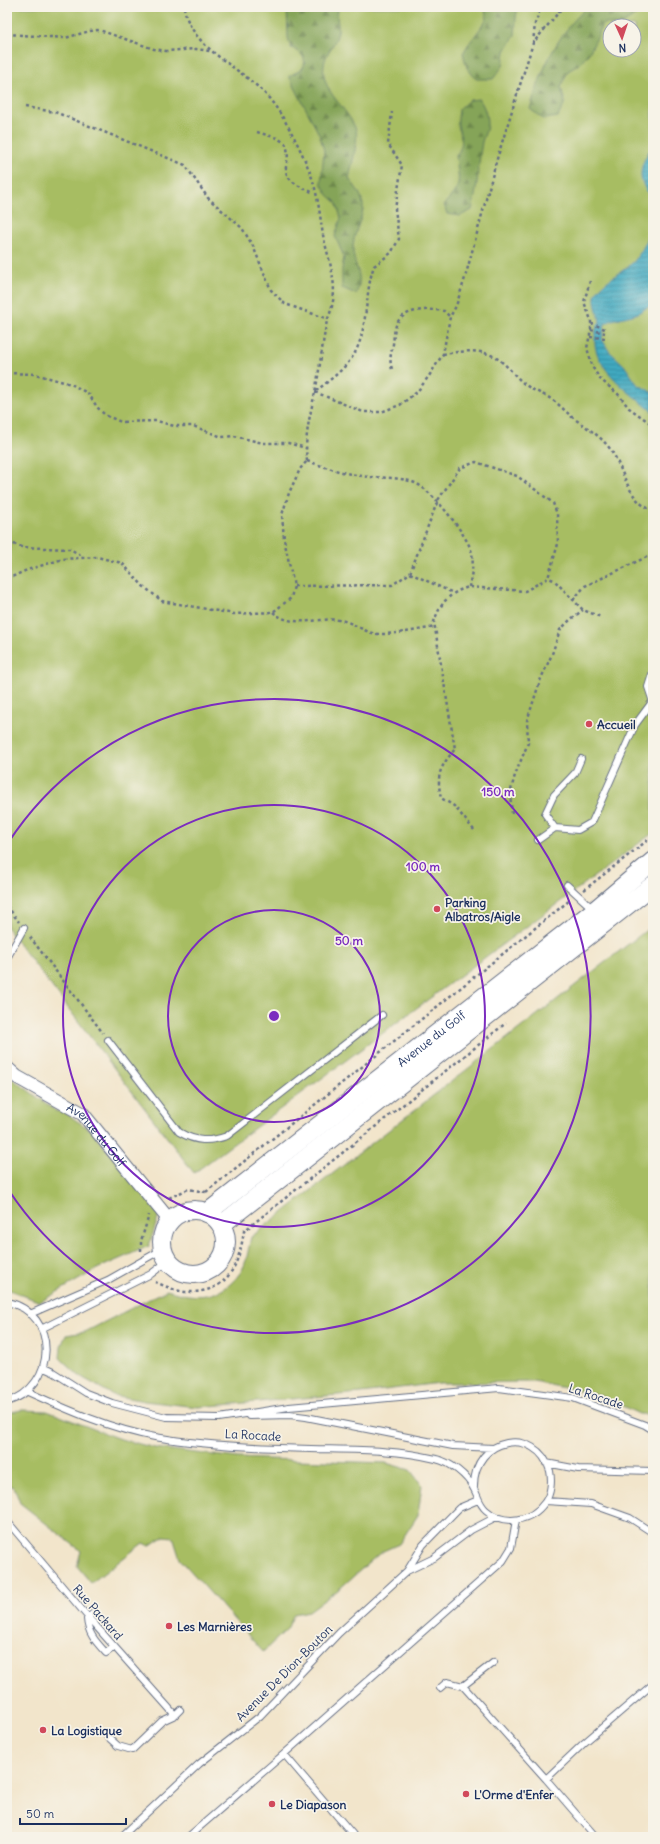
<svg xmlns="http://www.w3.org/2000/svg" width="660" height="1844" viewBox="0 0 660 1844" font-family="Delius,sans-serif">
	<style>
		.green { fill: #a7bd62; stroke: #617660; fill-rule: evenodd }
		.forest { fill: url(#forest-firs); stroke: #506a5b }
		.water { fill: url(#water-rules); stroke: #2e6c8f }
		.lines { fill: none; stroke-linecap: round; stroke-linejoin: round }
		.lane-casing { stroke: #666f84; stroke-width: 8 }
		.street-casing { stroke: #666f84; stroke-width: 15 }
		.secondary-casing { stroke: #666f84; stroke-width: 20 }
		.path { stroke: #666f84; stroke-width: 2.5; stroke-dasharray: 3 3; stroke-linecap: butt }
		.lane { stroke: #fff; stroke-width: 6 }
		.street { stroke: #fff; stroke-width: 13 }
		.secondary { stroke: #fff; stroke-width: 18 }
		.ring { fill: none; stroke: #7b2cbf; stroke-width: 2 }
		.poi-dot { fill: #d1495b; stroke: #f7f3e8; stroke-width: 1.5 }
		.labels { text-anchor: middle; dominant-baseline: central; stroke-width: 3.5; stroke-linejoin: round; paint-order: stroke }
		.poi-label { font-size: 12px; font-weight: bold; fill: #1b2f5e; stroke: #f7f3e8; text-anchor: start }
		.street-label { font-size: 12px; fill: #1b2f5e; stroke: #f7f3e8 }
		.centre { fill: #7b2cbf; stroke: #f7f3e8; stroke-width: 2 }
		.ring-label { font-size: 12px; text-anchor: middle; font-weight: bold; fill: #7b2cbf; stroke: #f7f3e8; stroke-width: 3.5; stroke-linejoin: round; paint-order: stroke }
	</style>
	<defs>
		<pattern id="forest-firs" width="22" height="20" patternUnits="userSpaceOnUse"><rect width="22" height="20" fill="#85a458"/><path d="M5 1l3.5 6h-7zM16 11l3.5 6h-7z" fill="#6c864c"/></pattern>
		<pattern id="water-rules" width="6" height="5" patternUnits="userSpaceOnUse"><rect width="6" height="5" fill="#40a9c0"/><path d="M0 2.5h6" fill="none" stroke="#358a9f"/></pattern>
	</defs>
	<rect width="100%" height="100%" fill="#f7f3e8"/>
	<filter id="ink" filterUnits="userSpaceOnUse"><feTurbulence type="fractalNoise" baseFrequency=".025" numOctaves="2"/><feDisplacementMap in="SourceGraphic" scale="8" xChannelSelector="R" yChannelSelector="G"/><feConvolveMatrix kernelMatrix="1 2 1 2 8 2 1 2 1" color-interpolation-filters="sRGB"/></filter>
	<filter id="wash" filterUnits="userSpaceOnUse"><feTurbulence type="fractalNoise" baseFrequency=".012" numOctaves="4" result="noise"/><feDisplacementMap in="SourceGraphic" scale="16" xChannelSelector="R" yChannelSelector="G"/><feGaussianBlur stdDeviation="0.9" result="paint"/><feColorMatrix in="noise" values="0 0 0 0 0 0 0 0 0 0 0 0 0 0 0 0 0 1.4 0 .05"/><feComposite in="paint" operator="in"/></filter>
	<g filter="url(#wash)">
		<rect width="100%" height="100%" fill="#f2e5cb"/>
		<path class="green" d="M 7,7 L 653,7 L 653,833 L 194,1173 L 7,928 ZM 610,26 L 634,26 L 634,50 L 610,50 Z
			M 653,925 L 653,1415 L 639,1414 L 597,1394 L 534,1382 L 439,1383 L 361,1393 L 198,1407 L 144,1401 L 113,1395 L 78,1375 L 60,1358 L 61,1346 L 66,1335 L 85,1332 L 167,1290 C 195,1299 221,1300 240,1273 C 247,1264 248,1249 251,1237 Z
			M 7,1075 L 58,1112 L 61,1110 L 92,1131 L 159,1215 L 149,1246 L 99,1268 L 40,1302 L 7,1289 Z
			M 21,1410 L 47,1411 L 117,1438 L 155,1448 L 238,1458 L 386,1463 L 410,1470 L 422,1485 L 418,1515 L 399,1544 L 381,1552 L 338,1590 L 309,1611 L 294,1614 L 287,1629 L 263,1652 L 180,1559 L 173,1537 L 164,1536 L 149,1546 L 143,1543 L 91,1583 L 77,1566 L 81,1551 L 20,1503 L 14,1487 L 7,1485 L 7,1413 Z"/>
		<path class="forest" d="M 287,7 L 339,7 C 335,18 339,21 338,31 C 337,43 325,53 324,65 C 320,92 348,107 356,130 C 359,140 351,167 349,179 C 356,187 364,197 363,209 C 361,222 353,234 353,249 C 353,267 365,274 356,294 L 342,288 L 342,269 L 344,257 L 335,236 L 341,218 L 336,202 L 328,195 L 321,183 L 324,151 L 320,136 L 289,76 L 301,70 C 310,60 300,51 291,48 L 288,38 Z
			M 484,7 L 518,7 L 516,17 L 515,35 L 505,51 L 503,66 L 493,79 L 476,79 L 467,68 L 463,53 C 470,40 480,31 487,18 Z
			M 587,7 L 638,7 L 635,16 L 619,26 L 606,23 L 601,25 L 599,34 L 589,53 L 580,64 L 568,71 L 561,87 L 565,102 L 558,117 L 543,119 L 530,109 C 543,66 555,38 587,7 Z
			M 479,99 C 485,107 487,115 487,125 C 487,131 483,137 482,142 C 478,165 478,187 472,210 L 460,216 L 447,214 L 444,204 C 464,184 458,181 456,156 C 465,142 461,140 458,125 C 457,120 459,114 459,109 L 469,100 Z"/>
		<path class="water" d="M 653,145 L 653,201 C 650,195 645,190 643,184 C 637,170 646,156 653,145 Z
			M 653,222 L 653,304 L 636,314 L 612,320 L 605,324 L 602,339 L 609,351 L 624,365 L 637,384 L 653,393 L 653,412 C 632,394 591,368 595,336 C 596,330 596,325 600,322 C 599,313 594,306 595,297 C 597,283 627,271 636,259 C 643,249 651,234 653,222 Z"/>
	</g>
	<g filter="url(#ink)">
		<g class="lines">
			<defs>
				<path id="lane" d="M 653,671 L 648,687 L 653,702
					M 581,759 L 575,773 L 554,795 L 545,814 L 555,828 L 578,830 L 592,822 L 635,725 L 652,702
					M 538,840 L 555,828
					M 567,885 L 593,909
					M 7,958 L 24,928
					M 108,1040 L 179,1132 C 196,1142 209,1142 227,1136 L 382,1015
					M 7,1302 C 60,1313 57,1387 7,1402
					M 30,1314 L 108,1280 L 163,1249
					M 41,1329 L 151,1274 L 168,1261
					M 44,1368 L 53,1372 L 86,1393 L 112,1403 L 166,1417 L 219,1418 L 289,1407 L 499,1388 L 573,1398 L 645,1425 L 653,1430
					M 28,1392 C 68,1410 111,1429 155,1437 C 206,1446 260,1448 311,1449 C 353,1450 395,1449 436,1459 C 450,1462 467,1475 474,1489 C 478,1496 479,1504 486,1510 C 504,1526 531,1522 545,1502 C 551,1494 552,1481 550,1471 C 537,1426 473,1436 474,1487
					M 249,1416 L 290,1415 L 306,1417 L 453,1446 L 493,1448
					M 546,1463 L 578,1469 L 653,1471
					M 546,1501 L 591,1504 L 630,1518 L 653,1533
					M 7,1521 L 88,1617 L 175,1715
					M 407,1571 L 434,1558 L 471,1530 L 496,1517
					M 94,1612 L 87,1619 C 88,1634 96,1642 106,1653 L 114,1647
					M 494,1662 L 463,1686 L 546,1779 L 584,1743 L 653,1684
					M 440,1688 L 447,1682 L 463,1686
					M 107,1736 L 118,1746 L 132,1750 L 162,1721 L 175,1715 L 180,1710
					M 284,1754 L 503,1561 L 511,1548 L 516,1520
					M 546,1779 L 596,1837
					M 121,1837 L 199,1764 L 260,1716 L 339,1633 L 407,1571 L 423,1545 L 459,1508 L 478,1500
					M 188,1837 L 284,1754 L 355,1837"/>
				<g id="street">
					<path id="s1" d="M 7,1068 L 17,1077 L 83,1114 L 170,1221"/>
				</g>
				<g id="secondary">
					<circle cx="194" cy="1242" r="32"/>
					<path id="s2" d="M 207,1213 L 595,910 L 653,861"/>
					<path d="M 221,1225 L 653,885"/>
				</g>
			</defs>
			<use href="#lane" class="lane-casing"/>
			<use href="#street" class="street-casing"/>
			<use href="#secondary" class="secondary-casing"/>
			<path class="path" d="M 184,7 C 190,49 242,67 267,96 C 285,116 303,153 312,178 C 318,196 320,216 323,235 C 328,258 338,282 332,306 C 331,311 329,316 327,321 C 322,344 320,369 315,392 C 310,416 304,437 307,461
				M 7,34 L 65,38 L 90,31 L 99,30 L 154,49 L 166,51 L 196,49 L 210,51
				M 533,43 L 535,24 L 541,7
				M 25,107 L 55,112 L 185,165 L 208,198 L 242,228 L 253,246 L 271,290 L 285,304 L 328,319
				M 257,132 L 277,138 L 285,143 C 289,151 288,158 286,167 C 284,182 304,188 314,193
				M 590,281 L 584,302 L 591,320 L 591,330 L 587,348 L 593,368 L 600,379 L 618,394 L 629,408 L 653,425
				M 591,323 L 607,330
				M 591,330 L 605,333
				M 590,337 L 605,338
				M 443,354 C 457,352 475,349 488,354 C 506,360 514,378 530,388 C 537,392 545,395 551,399 C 559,404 565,411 572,417 C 587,428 600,435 611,450 C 624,469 628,503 653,510
				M 392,369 C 389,360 391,353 393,344 C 394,336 394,326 399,320 C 409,308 431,309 444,311 L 450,317
				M 7,373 L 35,374 L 71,384 L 89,394 L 97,407 L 105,415 L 121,422 L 157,421 L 174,426 L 193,426 L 222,437 L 234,436 L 263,443 L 288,443 L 306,448
				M 316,391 C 326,383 337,375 346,365 C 370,341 363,296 374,266 L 391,253 L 399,239 L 395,209 L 402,165 L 388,144 L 392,112
				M 315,392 L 363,412 L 381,412 L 400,405 L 417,392 L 429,376 L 443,354 L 450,317 L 456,306 L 465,278 L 496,162 L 533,43 L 563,7
				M 307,461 C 328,468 348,475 370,477 C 385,478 401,477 415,483 C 432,490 468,536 472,553 C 474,565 471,576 469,587
				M 8,542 L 22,547 L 70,549 L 84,557
				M 410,573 L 453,593
				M 7,579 L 27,570 L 63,559 L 97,557 L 122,563 L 143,586 L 162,601 L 234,614 L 273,612 L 291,598 L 294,586 L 284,539 L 282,515 L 289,493 L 300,469 L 307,461
				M 294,586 L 392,585 L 410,573 L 438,500 L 460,468 L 476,462 L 517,476 L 553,503 L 557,514 L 558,544 L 548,578
				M 573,600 L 585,586 L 653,554
				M 273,612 C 292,629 317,617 340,620 C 354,622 367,635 381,634 C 399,634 417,630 435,627
				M 512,814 L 510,794 L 515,775 L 528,743 L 527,721 L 540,681 L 552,654 L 560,630 L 571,619 L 583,610
				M 474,830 L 454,806 L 441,798 C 436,773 440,768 455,749 L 434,622 C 440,603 450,592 469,587 L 525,591 L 548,578 L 554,580 L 583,610 L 601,617
				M 584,890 L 653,836
				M 7,906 L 19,922
				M 30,937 L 103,1033
				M 206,1192 L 570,900
				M 169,1198 L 188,1189 L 206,1192
				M 141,1251 L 141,1241 L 149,1215
				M 155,1282 C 165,1286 177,1292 188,1292 C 228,1293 239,1265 244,1231 L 506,1023"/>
			<use href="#lane" class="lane"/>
			<use href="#street" class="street"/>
			<use href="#secondary" class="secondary"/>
		</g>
	</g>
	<g class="ring">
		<circle cx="274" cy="1016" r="106"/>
		<circle cx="274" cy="1016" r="211"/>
		<path d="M8 843A317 317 0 1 1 8 1189"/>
	</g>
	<g class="poi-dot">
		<circle cx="589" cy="724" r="4"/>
		<circle cx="437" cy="909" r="4"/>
		<circle cx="169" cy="1626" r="4"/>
		<circle cx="43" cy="1730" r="4"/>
		<circle cx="466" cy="1794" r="4"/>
		<circle cx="272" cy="1804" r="4"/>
	</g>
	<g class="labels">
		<g class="poi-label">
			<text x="597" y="724">Accueil</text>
			<text x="445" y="902">Parking<tspan x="445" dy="14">Albatros/Aigle</tspan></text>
			<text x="177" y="1626">Les Marnières</text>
			<text x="51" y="1730">La Logistique</text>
			<text x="474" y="1794">L'Orme d'Enfer</text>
			<text x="280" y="1804">Le Diapason</text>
		</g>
		<g class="street-label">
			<text stroke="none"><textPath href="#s2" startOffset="284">Avenue du Golf</textPath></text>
			<text stroke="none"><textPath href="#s1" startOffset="113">Avenue du Golf</textPath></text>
			<text transform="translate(596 1396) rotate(18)">La Rocade</text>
			<text transform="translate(253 1435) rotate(3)">La Rocade</text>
			<text transform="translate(98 1612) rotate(49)">Rue Packard</text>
			<text transform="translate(284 1673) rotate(-45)">Avenue De Dion-Bouton</text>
		</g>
	</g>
	<circle cx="274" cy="1016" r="6" class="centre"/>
	<g class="ring-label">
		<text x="498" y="796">150 m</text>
		<text x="423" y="871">100 m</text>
		<text x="349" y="945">50 m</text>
	</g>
	<rect width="660" height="1844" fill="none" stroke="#f7f3e8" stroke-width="24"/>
	<g transform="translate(622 38) rotate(177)"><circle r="19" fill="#f7f3e8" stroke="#9fa5b1"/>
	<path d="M0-3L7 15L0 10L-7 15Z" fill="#d1495b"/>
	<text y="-6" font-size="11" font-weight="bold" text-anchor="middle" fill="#1b2f5e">N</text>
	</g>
	<path d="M20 1818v6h106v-6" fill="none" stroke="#1b2f5e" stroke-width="2"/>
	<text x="26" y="1818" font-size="12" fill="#1b2f5e" stroke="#f7f3e8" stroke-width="3" paint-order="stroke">50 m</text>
</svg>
